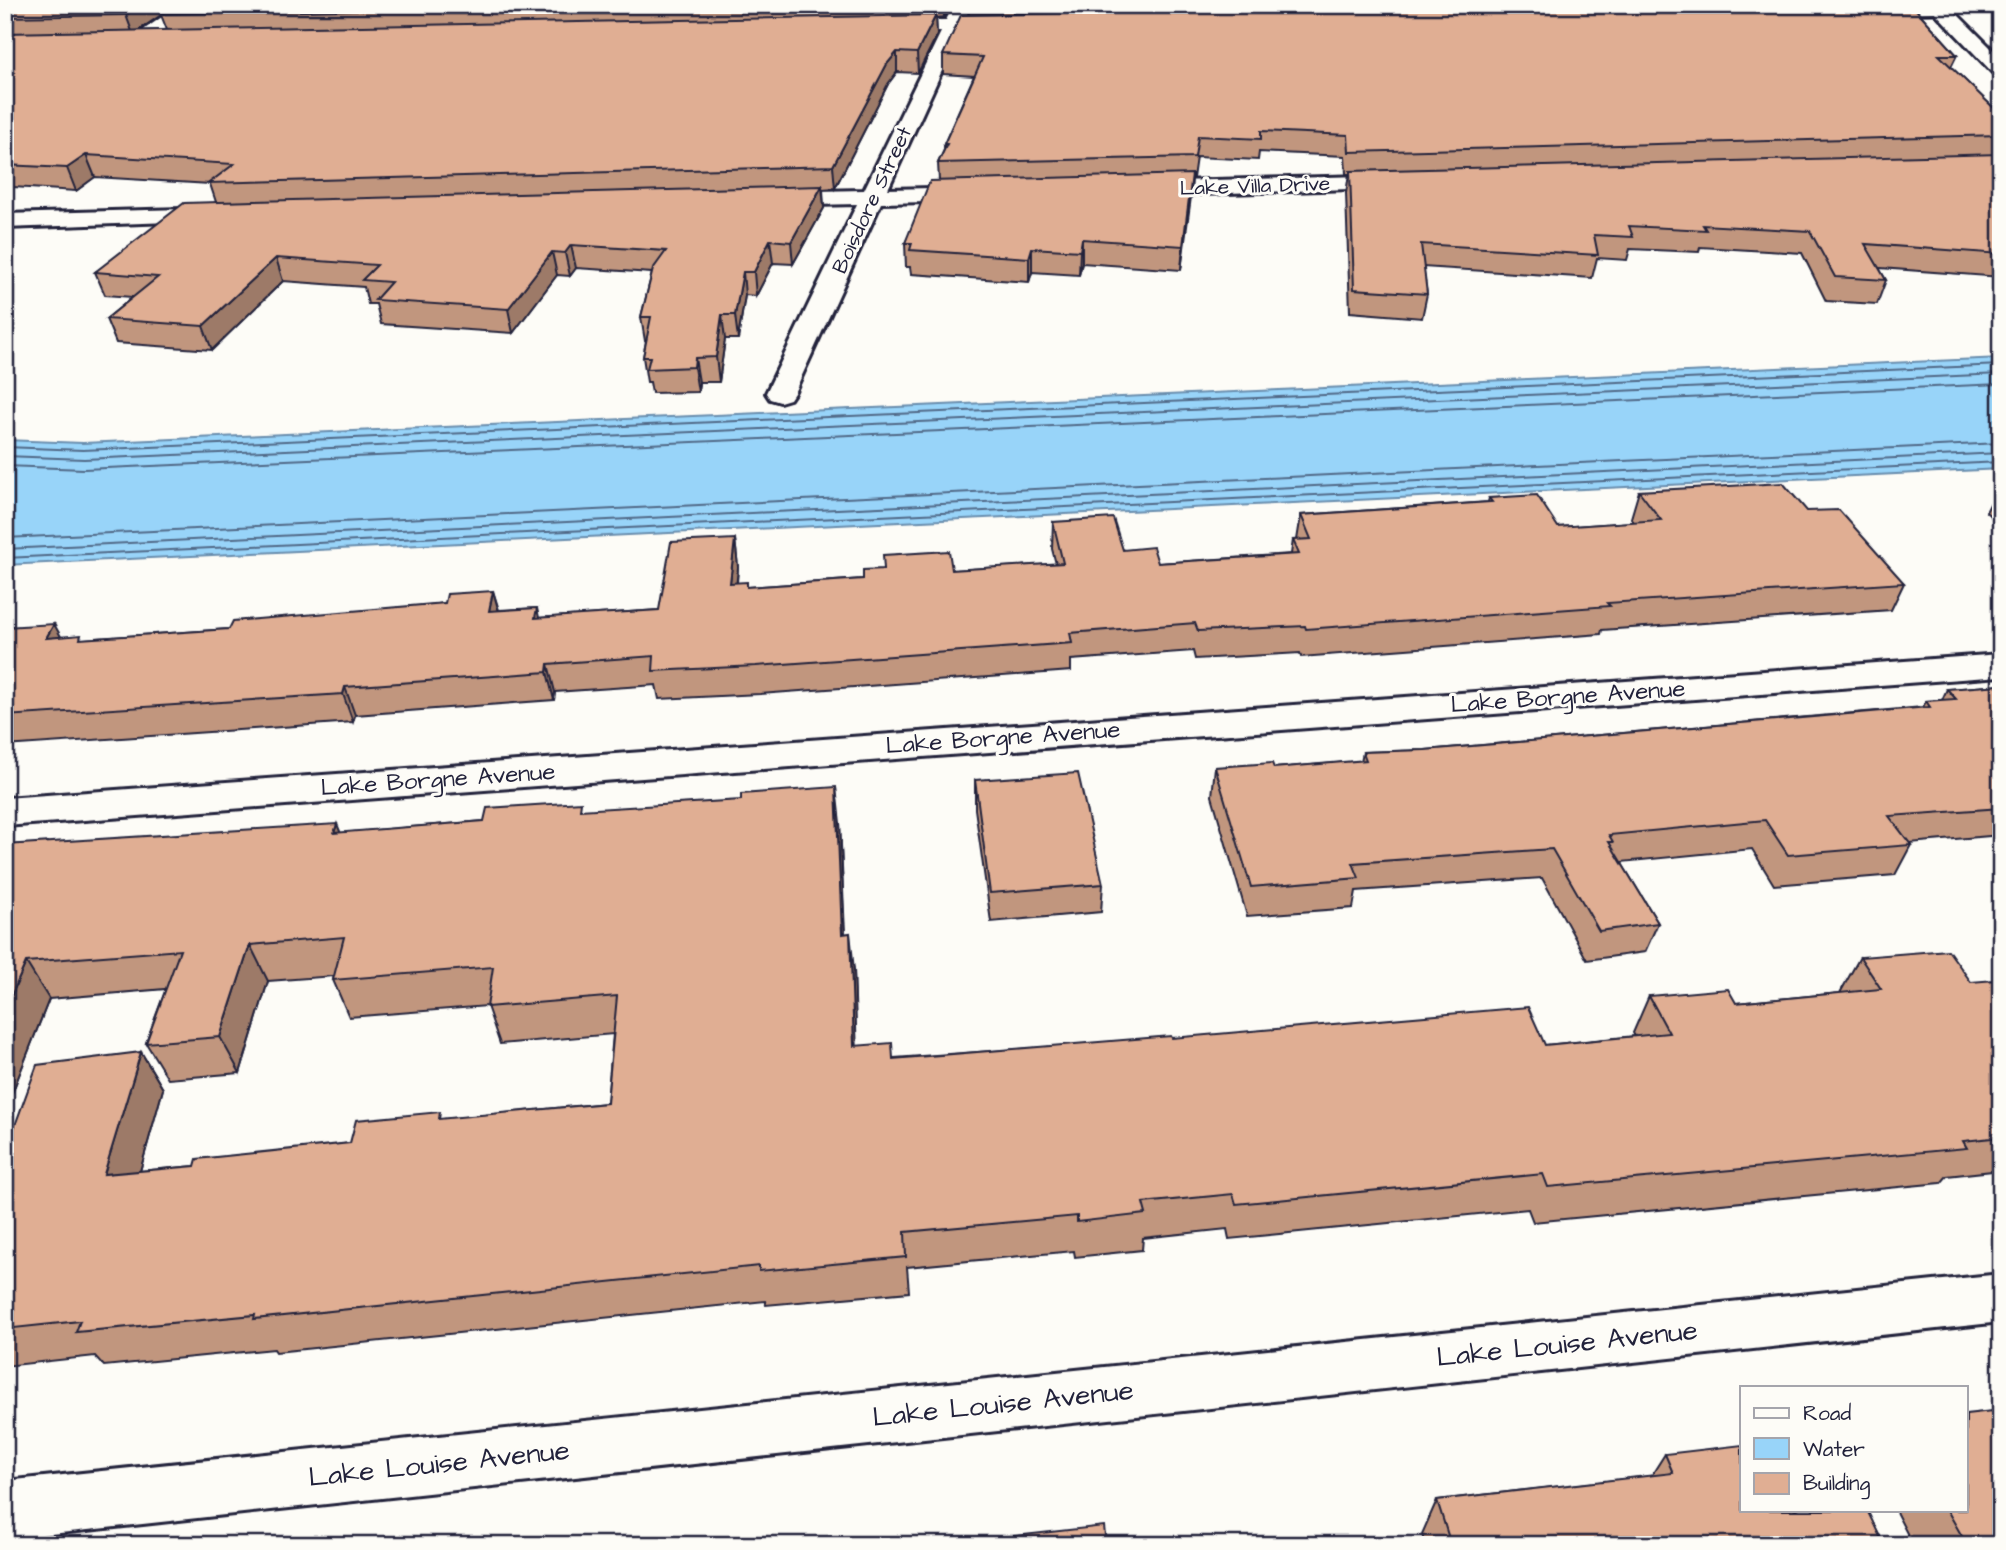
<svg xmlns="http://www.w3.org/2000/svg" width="2006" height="1550" viewBox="0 0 2006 1550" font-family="'Architects Daughter',sans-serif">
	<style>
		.water { fill: #98d4f9; stroke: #698dad; stroke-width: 2 }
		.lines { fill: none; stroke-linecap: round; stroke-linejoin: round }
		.shore { stroke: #516987; stroke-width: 2 }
		.minor-casing { stroke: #22223b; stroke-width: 6 }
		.secondary-casing { stroke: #22223b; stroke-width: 6 }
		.minor { fill: #fdfcf7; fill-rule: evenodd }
		.secondary { fill: #fdfcf7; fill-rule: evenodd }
		.wall { fill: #c1967e; stroke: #22223b; stroke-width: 2; fill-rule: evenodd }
		.shaded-wall { fill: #9d7a67; stroke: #22223b; stroke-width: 2 }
		.building { fill: #e0ae93; stroke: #22223b; stroke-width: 2 }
		.labels { text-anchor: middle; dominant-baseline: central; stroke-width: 6; stroke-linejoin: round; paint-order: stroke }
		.far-street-label { font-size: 21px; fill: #22223b; stroke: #fdfcf7 }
		.street-label { font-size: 24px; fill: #22223b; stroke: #fdfcf7 }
		.near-street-label { font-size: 28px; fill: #22223b; stroke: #fdfcf7 }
	</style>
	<rect width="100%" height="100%" fill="#fdfcf7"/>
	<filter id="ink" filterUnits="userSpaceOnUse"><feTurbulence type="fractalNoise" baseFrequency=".0143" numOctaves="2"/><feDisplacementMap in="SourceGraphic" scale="14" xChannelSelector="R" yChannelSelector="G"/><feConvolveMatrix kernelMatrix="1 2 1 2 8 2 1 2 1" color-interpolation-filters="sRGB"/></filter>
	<g filter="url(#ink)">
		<path class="water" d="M 2001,358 L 2001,469 L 5,565 L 5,440 L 83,443 Z"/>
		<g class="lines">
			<path class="shore" d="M 5,447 L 83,450 L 2001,365
				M 5,456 L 84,459 L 2001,374
				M 5,466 L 84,469 L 2001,384
				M 5,538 L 2001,443
				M 5,549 L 2001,453
				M 5,558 L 2001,462"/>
			<defs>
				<path id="minor" d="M 179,5 L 200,5 L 146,46 L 132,46 L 129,42 L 132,38 Z
					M 954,5 L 970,5 L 965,20 L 1008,19 L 1017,25 L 1008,31 L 960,31 L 888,189 L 977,187 L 985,189 L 989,194 L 985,199 L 977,201 L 881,203 L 794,393 L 790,399 L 780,402 L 770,399 L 766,393 L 857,204 L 771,206 L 763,204 L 759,199 L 763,194 L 771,192 L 864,190 L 941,32 L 883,33 L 874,27 L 883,21 L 946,20 Z
					M 1852,5 L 1947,5 L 1947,6 L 1938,12 L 1859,14 L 1852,12 L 1850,8 Z
					M 1400,175 L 1408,177 L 1411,182 L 1408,187 L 1139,196 L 1131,194 L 1127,189 L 1131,184 L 1139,182 Z
					M 218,208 L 226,210 L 230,215 L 226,220 L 5,228 L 5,214 Z
					M 2001,654 L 2001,676 L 5,826 L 5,798 Z
					M 2001,1274 L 2001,1322 L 5,1539 L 5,1481 Z"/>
				<path id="secondary" d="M 1928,5 L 1948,5 L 2001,58 L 2001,76 L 1994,74 Z"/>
			</defs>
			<use href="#minor" class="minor-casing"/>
			<use href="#secondary" class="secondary-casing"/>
			<use href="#minor" class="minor"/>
			<use href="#secondary" class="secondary"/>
		</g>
		<path class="wall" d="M 5,5 L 952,5 L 944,17 L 936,18 L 937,35 L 918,73 L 897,72 L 888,84 L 835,188 L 823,189 L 824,208 L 793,264 L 773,263 L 756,296 L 745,295 L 738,339 L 725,339 L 719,382 L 699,382 L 698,392 L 652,393 L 650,382 L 647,382 L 643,357 L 646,341 L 645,341 L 641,317 L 652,273 L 576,268 L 570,276 L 557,275 L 513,333 L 381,324 L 376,304 L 368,304 L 364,287 L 283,281 L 212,350 L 116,343 L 106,319 L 133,297 L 105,295 L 95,272 L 216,202 L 210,184 L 95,177 L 76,191 L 13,187 L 5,192 ZM 161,15 L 167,30 L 138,31 Z
			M 969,5 L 1912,5 L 1957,55 L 1951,67 L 2001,115 L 2001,277 L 1879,268 L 1886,280 L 1877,304 L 1826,301 L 1802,253 L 1700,247 L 1699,252 L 1630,249 L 1627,260 L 1597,258 L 1592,278 L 1423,267 L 1427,294 L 1422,318 L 1350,312 L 1346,193 L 1349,174 L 1346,174 L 1345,156 L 1259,152 L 1258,160 L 1196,157 L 1193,178 L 1192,178 L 1181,270 L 1082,263 L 1079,275 L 1032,272 L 1029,282 L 911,274 L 910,267 L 906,267 L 905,243 L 939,181 L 938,163 L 944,150 L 944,144 L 974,76 L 943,74 L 943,55 L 969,15 Z
			M 2001,482 L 2001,526 L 1986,512 Z
			M 1639,491 L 1807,511 L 1904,583 L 1891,610 L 1602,630 L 1601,634 L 1301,657 L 1300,653 L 1195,659 L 1193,651 L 1071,660 L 1071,671 L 760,694 L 659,699 L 656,685 L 555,692 L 554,700 L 355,715 L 353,722 L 5,746 L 5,627 L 61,637 L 83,639 L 229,629 L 445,603 L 493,591 L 499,610 L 537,608 L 539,618 L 659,610 L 735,539 L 738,567 L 737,583 L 748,587 L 863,579 L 952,570 L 1056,564 L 1052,549 L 1053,522 L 1158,563 L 1291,554 L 1293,540 L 1297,540 L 1301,515 L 1488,502 L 1489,498 L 1558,527 L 1634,522 L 1631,518 Z
			M 2001,685 L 2001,835 L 1909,843 L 1911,845 L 1895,875 L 1774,885 L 1752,849 L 1621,862 L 1658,923 L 1645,952 L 1587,960 L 1542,878 L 1356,891 L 1353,908 L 1247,916 L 1212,796 L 1215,767 L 1274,768 L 1361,761 L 1363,752 L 1425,750 L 1923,707 L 1926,701 L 1942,700 L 1947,689 Z
			M 975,780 L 1103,884 L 1101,912 L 991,922 L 975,809 Z
			M 583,810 L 840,823 L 845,934 L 854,970 L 856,1046 L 894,1058 L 1172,1038 L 1545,1045 L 1635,1036 L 1633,1033 L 1649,996 L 1736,1003 L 1840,993 L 1860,957 L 1971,982 L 2001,987 L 2001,1170 L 1947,1176 L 1941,1183 L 1533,1222 L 1528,1209 L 1229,1239 L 1227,1229 L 1143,1238 L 1142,1250 L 1075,1257 L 1074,1251 L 907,1267 L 909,1292 L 766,1305 L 765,1301 L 276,1352 L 274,1349 L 104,1366 L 95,1356 L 5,1366 L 5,1153 L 141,1052 L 163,1089 L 140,1171 L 195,1166 L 350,1143 L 443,1119 L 607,1103 L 613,1034 L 500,1044 L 487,1006 L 349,1017 L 333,980 L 334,976 L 268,981 L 240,1073 L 168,1079 L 146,1043 L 166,989 L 49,999 L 12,1093 L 5,1093 L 5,845 L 340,833 L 484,821 Z
			M 1665,1454 L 1884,1545 L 1425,1545 L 1422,1534 L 1437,1500 L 1651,1476 Z
			M 1895,1510 L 1966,1510 L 2001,1545 L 1913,1545 Z"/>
		<path class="shaded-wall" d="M 140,5 L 175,5 L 161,14 L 161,15 L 133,34 L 126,15 Z
			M 944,5 L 952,5 L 944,17 Z
			M 936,15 L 937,35 L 918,73 L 917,53 Z
			M 897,52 L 897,72 L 888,84 L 835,188 L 833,166 L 887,64 Z
			M 86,155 L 95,177 L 76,191 L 67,168 Z
			M 5,169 L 13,187 L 5,192 Z
			M 1192,174 L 1191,197 L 1181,270 L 1183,246 Z
			M 822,186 L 824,208 L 793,264 L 791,242 Z
			M 1082,239 L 1082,263 L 1079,275 L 1080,251 Z
			M 770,240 L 773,263 L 756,296 L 754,272 Z
			M 571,245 L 576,268 L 570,276 L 565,253 Z
			M 1032,248 L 1032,272 L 1029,282 L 1029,258 Z
			M 552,252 L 557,275 L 513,333 L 508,309 Z
			M 276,258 L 283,281 L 212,350 L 203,326 Z
			M 743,272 L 745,295 L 738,339 L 735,315 Z
			M 722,315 L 725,339 L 719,382 L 716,357 Z
			M 695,358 L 699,382 L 698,392 L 694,367 Z
			M 735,539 L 738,567 L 734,611 L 730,583 Z
			M 493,591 L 501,619 L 489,611 Z
			M 54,624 L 69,651 L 46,638 Z
			M 548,664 L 555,692 L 554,700 L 547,672 Z
			M 345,687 L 355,715 L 353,722 L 343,694 Z
			M 836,787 L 840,823 L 846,970 L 842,934 Z
			M 337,824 L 352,861 L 334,833 Z
			M 850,933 L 854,970 L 858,1083 L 854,1046 Z
			M 250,945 L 268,981 L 240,1073 L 220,1037 Z
			M 26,962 L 49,999 L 12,1093 L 5,1083 L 5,1010 Z
			M 141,1052 L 163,1089 L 129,1210 L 104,1174 Z"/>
		<path class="building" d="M 5,5 L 140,5 L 126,15 L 5,17 Z
			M 172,5 L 583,5 L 161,14 Z
			M 1459,5 L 1912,5 L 1957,55 L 1939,55 L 2001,115 L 2001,135 L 1349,152 L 1348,135 L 1261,131 L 1261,139 L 1198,136 L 1195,157 L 938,163 L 947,144 L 944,144 L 983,57 L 943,55 L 961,15 Z
			M 936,15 L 917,53 L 897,52 L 887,64 L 833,166 L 209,183 L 234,164 L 86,155 L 67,168 L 5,165 L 5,33 Z
			M 2001,154 L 2001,254 L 1865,244 L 1886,280 L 1835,277 L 1810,231 L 1703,225 L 1706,230 L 1629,226 L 1633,237 L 1594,235 L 1598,255 L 1421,244 L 1427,294 L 1354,289 L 1350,171 Z
			M 1192,174 L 1183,246 L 1082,239 L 1080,251 L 1032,248 L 1029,258 L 910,250 L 912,243 L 905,243 L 930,181 Z
			M 822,186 L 791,242 L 770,240 L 754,272 L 743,272 L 735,315 L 722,315 L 716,357 L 695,358 L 694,367 L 647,369 L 650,357 L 643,357 L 651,317 L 641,317 L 653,269 L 666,251 L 571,245 L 565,253 L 552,252 L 508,309 L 375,300 L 391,282 L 362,280 L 377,265 L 276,258 L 203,326 L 106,319 L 158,277 L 95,272 L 184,203 Z
			M 1783,483 L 1807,511 L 1839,510 L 1904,583 L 1607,603 L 1610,606 L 1306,629 L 1305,626 L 1198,631 L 1195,623 L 1070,633 L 1072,643 L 756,666 L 653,671 L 654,656 L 548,664 L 547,672 L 345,687 L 343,694 L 5,716 L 5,627 L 54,624 L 46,638 L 81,635 L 80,639 L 229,629 L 233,621 L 445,603 L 447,594 L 493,591 L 489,611 L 537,608 L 535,618 L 659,610 L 671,542 L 735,539 L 730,583 L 747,582 L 747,587 L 863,579 L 863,570 L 884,569 L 883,555 L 949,551 L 952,570 L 1063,563 L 1053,522 L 1113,518 L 1123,550 L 1153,547 L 1158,563 L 1299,554 L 1293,540 L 1311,539 L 1301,515 L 1492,502 L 1489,498 L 1537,495 L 1558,527 L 1661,520 L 1639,491 Z
			M 2001,685 L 2001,808 L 1889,816 L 1911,845 L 1788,855 L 1765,820 L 1609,835 L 1613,842 L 1609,842 L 1658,923 L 1599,931 L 1552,849 L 1353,863 L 1359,878 L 1251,887 L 1215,767 L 1272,763 L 1274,768 L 1366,760 L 1363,752 L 1425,750 L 1930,707 L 1926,701 L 1956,699 L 1947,689 Z
			M 1078,773 L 1103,884 L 990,893 L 975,780 Z
			M 836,787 L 842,934 L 850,933 L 854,1046 L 892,1043 L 893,1059 L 1171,1036 L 1172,1038 L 1528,1007 L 1545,1045 L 1669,1033 L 1649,996 L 1728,989 L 1736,1003 L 1881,989 L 1860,957 L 1948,950 L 1971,982 L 1995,980 L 2001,987 L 2001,1137 L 1963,1141 L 1967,1148 L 1548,1187 L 1543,1174 L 1236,1204 L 1233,1194 L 1143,1203 L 1146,1214 L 1077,1222 L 1077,1216 L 905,1232 L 906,1257 L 759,1271 L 759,1266 L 254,1319 L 255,1315 L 76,1332 L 80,1321 L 5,1329 L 5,1153 L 37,1065 L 141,1052 L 104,1174 L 195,1166 L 197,1159 L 350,1143 L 356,1120 L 440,1112 L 439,1119 L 607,1103 L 617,996 L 487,1007 L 493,967 L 333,980 L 344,937 L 250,945 L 220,1037 L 146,1043 L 180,950 L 26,962 L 5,1010 L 5,845 L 337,824 L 334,833 L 484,821 L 487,808 L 581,802 L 580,810 L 741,800 L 741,794 Z
			M 2001,1410 L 2001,1545 L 1967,1545 L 1947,1510 L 1966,1510 L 1966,1414 Z
			M 1742,1445 L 1742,1510 L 1867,1510 L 1884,1545 L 1451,1545 L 1437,1500 L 1673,1473 L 1665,1454 Z
			M 1104,1526 L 1106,1545 L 934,1545 Z"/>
	</g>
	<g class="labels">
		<g class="far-street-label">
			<text transform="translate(1255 186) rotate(-2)">Lake Villa Drive</text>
			<text transform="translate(872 200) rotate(-65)">Boisdore Street</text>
		</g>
		<g class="street-label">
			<text transform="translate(1568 697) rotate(-4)">Lake Borgne Avenue</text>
			<text transform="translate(1003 738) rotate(-4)">Lake Borgne Avenue</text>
			<text transform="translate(438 780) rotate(-4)">Lake Borgne Avenue</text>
		</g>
		<g class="near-street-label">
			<text transform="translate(1567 1344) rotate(-6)">Lake Louise Avenue</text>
			<text transform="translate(1003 1404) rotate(-6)">Lake Louise Avenue</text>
			<text transform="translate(439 1464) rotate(-6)">Lake Louise Avenue</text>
		</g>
	</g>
	<rect width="2006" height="1550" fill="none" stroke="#fdfcf7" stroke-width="28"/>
	<rect x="14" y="14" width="1978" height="1522" fill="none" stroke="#22223b" stroke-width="2.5" filter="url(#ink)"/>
	<rect x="1740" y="1386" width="228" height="126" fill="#fdfcf7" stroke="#a5a5ac" stroke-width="2"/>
	<rect x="1754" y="1408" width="35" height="10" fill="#fdfcf7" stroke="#a5a5ac" stroke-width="2"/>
	<text x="1803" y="1420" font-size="21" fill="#22223b">Road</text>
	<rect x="1754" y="1438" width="35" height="21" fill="#98d4f9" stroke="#a5a5ac" stroke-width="2"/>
	<text x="1803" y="1456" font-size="21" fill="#22223b">Water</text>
	<rect x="1754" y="1473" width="35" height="21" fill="#e0ae93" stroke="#a5a5ac" stroke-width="2"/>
	<text x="1803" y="1490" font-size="21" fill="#22223b">Building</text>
</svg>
